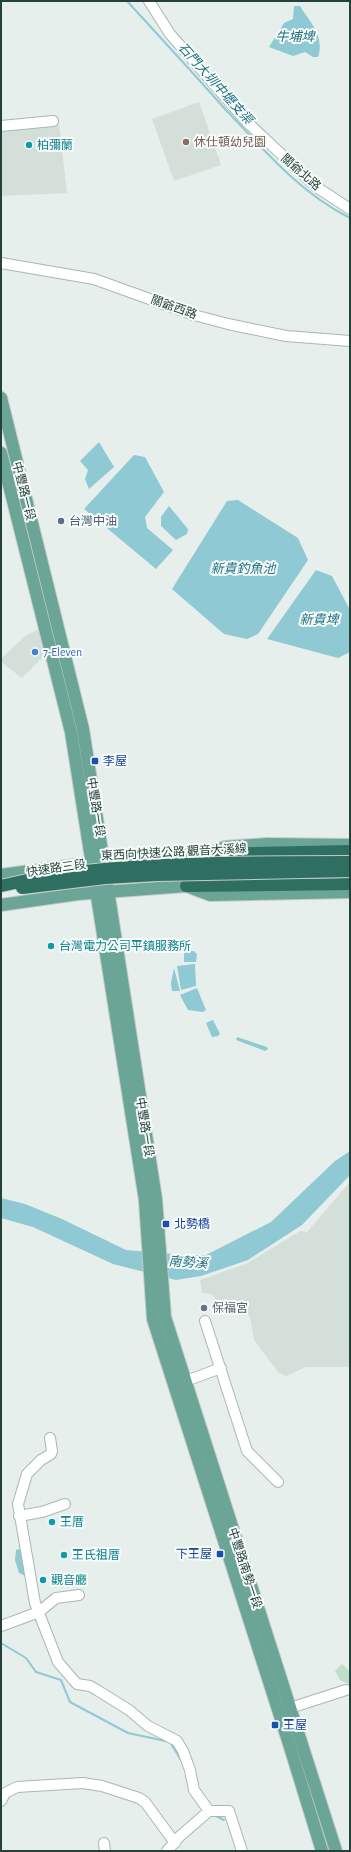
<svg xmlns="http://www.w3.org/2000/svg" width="351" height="1852" viewBox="0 0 351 1852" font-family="'Alegreya Sans','Noto Sans TC',sans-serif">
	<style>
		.built { fill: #d4dfda }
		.green { fill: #bfe0c8 }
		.water { fill: #8ec9d4 }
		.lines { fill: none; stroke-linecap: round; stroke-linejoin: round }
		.stream { stroke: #8ec9d4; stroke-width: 2 }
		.minor-casing { stroke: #a8b8b2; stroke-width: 12 }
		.major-casing { stroke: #c2cac8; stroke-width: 14 }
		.highway-casing { stroke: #c2cac8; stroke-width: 14 }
		.minor { stroke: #fff; stroke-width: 10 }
		.major { stroke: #6aa596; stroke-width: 12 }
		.highway { stroke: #2f6f62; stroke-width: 12 }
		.highway-bridge-casing { stroke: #c2cac8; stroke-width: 14; stroke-linecap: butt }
		.highway-bridge { stroke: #2f6f62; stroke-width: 12 }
		.education-dot { fill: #8d6e63; stroke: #f7fbf9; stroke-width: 1.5 }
		.culture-dot { fill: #0f9aa8; stroke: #f7fbf9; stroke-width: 1.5 }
		.service-dot { fill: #5c6f8a; stroke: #f7fbf9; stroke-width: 1.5 }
		.shop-dot { fill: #3f7fe0; stroke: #f7fbf9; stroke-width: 1.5 }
		.transit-dot { fill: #1a4fb4; stroke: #f7fbf9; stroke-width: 1.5 }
		.worship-dot { fill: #6b7280; stroke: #f7fbf9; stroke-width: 1.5 }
		.labels { text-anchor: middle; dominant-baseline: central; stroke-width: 4; stroke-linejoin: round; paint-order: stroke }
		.education-label { font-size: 12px; fill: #785e54; stroke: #f7fbf9; text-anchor: start }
		.culture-label { font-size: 12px; fill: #0d838f; stroke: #f7fbf9; text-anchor: start }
		.street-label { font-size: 12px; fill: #24423a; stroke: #f7fbf9 }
		.service-label { font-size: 12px; fill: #4e5e75; stroke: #f7fbf9; text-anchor: start }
		.shop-label { font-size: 12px; fill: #366cbe; stroke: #f7fbf9; text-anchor: start }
		.transit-label { font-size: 12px; fill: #164399; stroke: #f7fbf9; text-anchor: start }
		.worship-label { font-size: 12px; fill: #5b616d; stroke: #f7fbf9; text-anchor: start }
		.water-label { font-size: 13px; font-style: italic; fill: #1c6f80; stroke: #f7fbf9 }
	</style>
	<rect width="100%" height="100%" fill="#e6efeb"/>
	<path class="built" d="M 199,102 L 221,165 L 174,181 L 152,119 Z
		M 59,124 L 67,193 L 1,196 L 1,129 Z
		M 41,628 L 48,652 L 22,678 L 1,662 L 1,659 L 25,636 Z
		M 350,1182 L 350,1367 L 306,1367 L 286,1376 L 278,1372 L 254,1340 L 250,1317 L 247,1313 L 243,1313 L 240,1308 L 217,1302 L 212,1294 L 202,1293 L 200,1280 L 248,1263 L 300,1231 L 307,1232 Z"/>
	<path class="green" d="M 342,1664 L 350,1672 L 350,1685 L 340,1680 L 335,1671 Z"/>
	<path class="water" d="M 294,6 L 300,6 C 310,22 325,37 318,57 L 313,57 L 305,52 L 293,56 L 269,47 L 284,23 L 293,19 Z
		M 99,442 L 114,467 L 89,489 L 85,479 L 88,470 L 80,461 Z
		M 134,455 L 145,457 L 164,492 L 145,517 L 147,528 L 173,550 L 156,569 L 84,509 Z
		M 238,500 L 298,538 L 308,560 L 258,634 L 247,639 L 224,634 L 172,589 L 227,501 Z
		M 169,506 L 188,529 L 187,534 L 176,540 L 161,526 L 161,517 Z
		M 316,570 L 332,576 L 350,610 L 350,652 L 338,658 L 267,639 Z
		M 194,951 L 197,954 L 196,962 L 184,962 L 184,952 Z
		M 195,964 L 196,986 L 181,990 L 177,966 Z
		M 174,968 L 180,991 L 172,991 L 171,983 Z
		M 197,988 L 206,1010 L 203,1012 L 188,1010 L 180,995 Z
		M 213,1020 L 220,1034 L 218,1036 L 212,1037 L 206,1023 Z
		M 237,1037 L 267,1047 L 268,1049 L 265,1051 L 236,1040 Z
		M 350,1151 L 350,1175 L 302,1225 L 248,1260 L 201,1276 L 176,1280 L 113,1264 L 33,1227 L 1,1218 L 1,1198 L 25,1204 L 62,1219 L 126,1250 L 186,1255 L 206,1255 L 271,1222 L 335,1161 Z
		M 23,1548 L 28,1577 L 19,1573 L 15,1560 L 16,1550 Z"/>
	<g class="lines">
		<path class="stream" d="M 127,1 C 160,37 193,73 225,109 C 263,149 300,193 350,218
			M 1,1643 L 26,1658 L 36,1672 L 61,1680 L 70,1702 L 128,1733 L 170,1742 L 181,1760
			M 190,1791 L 203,1810
			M 214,1815 L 224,1820"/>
		<defs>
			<path id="minor" d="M 149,1 L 170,34 L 247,122 L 315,186 L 350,209
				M 1,126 L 53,121
				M 1,263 L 94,279 L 194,315 L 228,324 L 286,336 L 350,341
				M 286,879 L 350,877
				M 205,1321 L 247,1451 L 278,1482
				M 186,1381 L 221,1368
				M 50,1438 L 52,1451 L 51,1454 L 41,1460 L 27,1474 L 18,1504 L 35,1603 L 58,1662 L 77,1684 L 90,1686 L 97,1690 L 129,1710 L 148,1726 L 177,1741 L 183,1751 L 190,1770 L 194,1790 L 209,1811
				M 19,1516 L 42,1512 L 65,1504
				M 1,1626 L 39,1612 L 56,1598 L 79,1595
				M 290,1708 L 346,1690
				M 1,1801 L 5,1793 L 17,1787 L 83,1783 L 102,1786 L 139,1798 L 145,1802 L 175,1843
				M 209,1811 L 229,1811 L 242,1851
				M 104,1843 L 105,1851
				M 167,1851 L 179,1837 L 209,1811"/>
			<path id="major" d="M 1,398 L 83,729 L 156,1199 L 165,1317 L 336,1851
				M 1,453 L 71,732 L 145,1200 L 153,1319 L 290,1747 L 322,1851
				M 1,875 L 104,861 L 207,854 L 225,847 L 267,844 L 350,845
				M 1,905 L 78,894 L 186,886 L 210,895 L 350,892"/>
			<path id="highway" d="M 207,854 L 350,851
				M 186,886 L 350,884"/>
		</defs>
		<use href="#minor" class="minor-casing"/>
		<use href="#major" class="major-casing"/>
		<use href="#highway" class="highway-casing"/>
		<use href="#minor" class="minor"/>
		<use href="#major" class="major"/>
		<use href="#highway" class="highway"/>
		<defs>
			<path id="highway-bridge" d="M 1,886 C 73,868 146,865 219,863 C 263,862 306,862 350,862
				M 22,888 L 105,878 L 156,875 L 350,871"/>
		</defs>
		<use href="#highway-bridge" class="highway-bridge-casing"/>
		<use href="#highway-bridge" class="highway-bridge"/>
	</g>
	<circle class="education-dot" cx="186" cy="142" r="4"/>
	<g class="culture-dot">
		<circle cx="29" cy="145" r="4"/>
		<circle cx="51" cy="946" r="4"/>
		<circle cx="52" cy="1522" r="4"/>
		<circle cx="64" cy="1555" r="4"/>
		<circle cx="43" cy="1580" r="4"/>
	</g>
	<circle class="service-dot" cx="61" cy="521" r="4"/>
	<circle class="shop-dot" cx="35" cy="652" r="4"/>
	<g class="transit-dot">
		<rect x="91" y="757" width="8" height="8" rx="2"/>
		<rect x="162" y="1220" width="8" height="8" rx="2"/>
		<rect x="216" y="1550" width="8" height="8" rx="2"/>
		<rect x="271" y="1721" width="8" height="8" rx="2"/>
	</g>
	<circle class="worship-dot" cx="204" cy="1308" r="4"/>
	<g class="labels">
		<g class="education-label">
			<text x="194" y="142">休仕頓幼兒園</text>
		</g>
		<g class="culture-label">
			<text x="37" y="145">柏彌蘭</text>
			<text x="59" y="946">台灣電力公司平鎮服務所</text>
			<text x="60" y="1522">王厝</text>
			<text x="72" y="1555">王氏祖厝</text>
			<text x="51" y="1580">觀音廳</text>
		</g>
		<g class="street-label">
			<text transform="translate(301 172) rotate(41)">關爺北路</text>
			<text transform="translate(174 307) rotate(20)">關爺西路</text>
			<text transform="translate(24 491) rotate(76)">中豐路一段</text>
			<text transform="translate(96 807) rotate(81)">中豐路一段</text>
			<text transform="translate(174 852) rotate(-3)">東西向快速公路 觀音大溪線</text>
			<text transform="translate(56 868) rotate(-8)">快速路三段</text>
			<text transform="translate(145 1127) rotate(81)">中豐路一段</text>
			<text transform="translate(245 1568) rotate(72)">中豐路南勢一段</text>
		</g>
		<g class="service-label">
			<text x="69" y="521">台灣中油</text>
		</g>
		<g class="shop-label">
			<text x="43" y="652">7-Eleven</text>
		</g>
		<g class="transit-label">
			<text x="103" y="761">李屋</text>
			<text x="174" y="1224">北勢橋</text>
			<text x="212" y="1554" text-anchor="end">下王屋</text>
			<text x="283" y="1725">王屋</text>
		</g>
		<g class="worship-label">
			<text x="212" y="1308">保福宮</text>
		</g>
		<g class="water-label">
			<text x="295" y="37">牛埔埤</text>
			<text transform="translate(215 84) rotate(48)">石門大圳中壢支渠</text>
			<text x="243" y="569">新貴釣魚池</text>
			<text x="319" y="620">新貴埤</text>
			<text transform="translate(188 1263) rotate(4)">南勢溪</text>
		</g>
	</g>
	<rect width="351" height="1852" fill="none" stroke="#24423a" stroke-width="4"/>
</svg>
